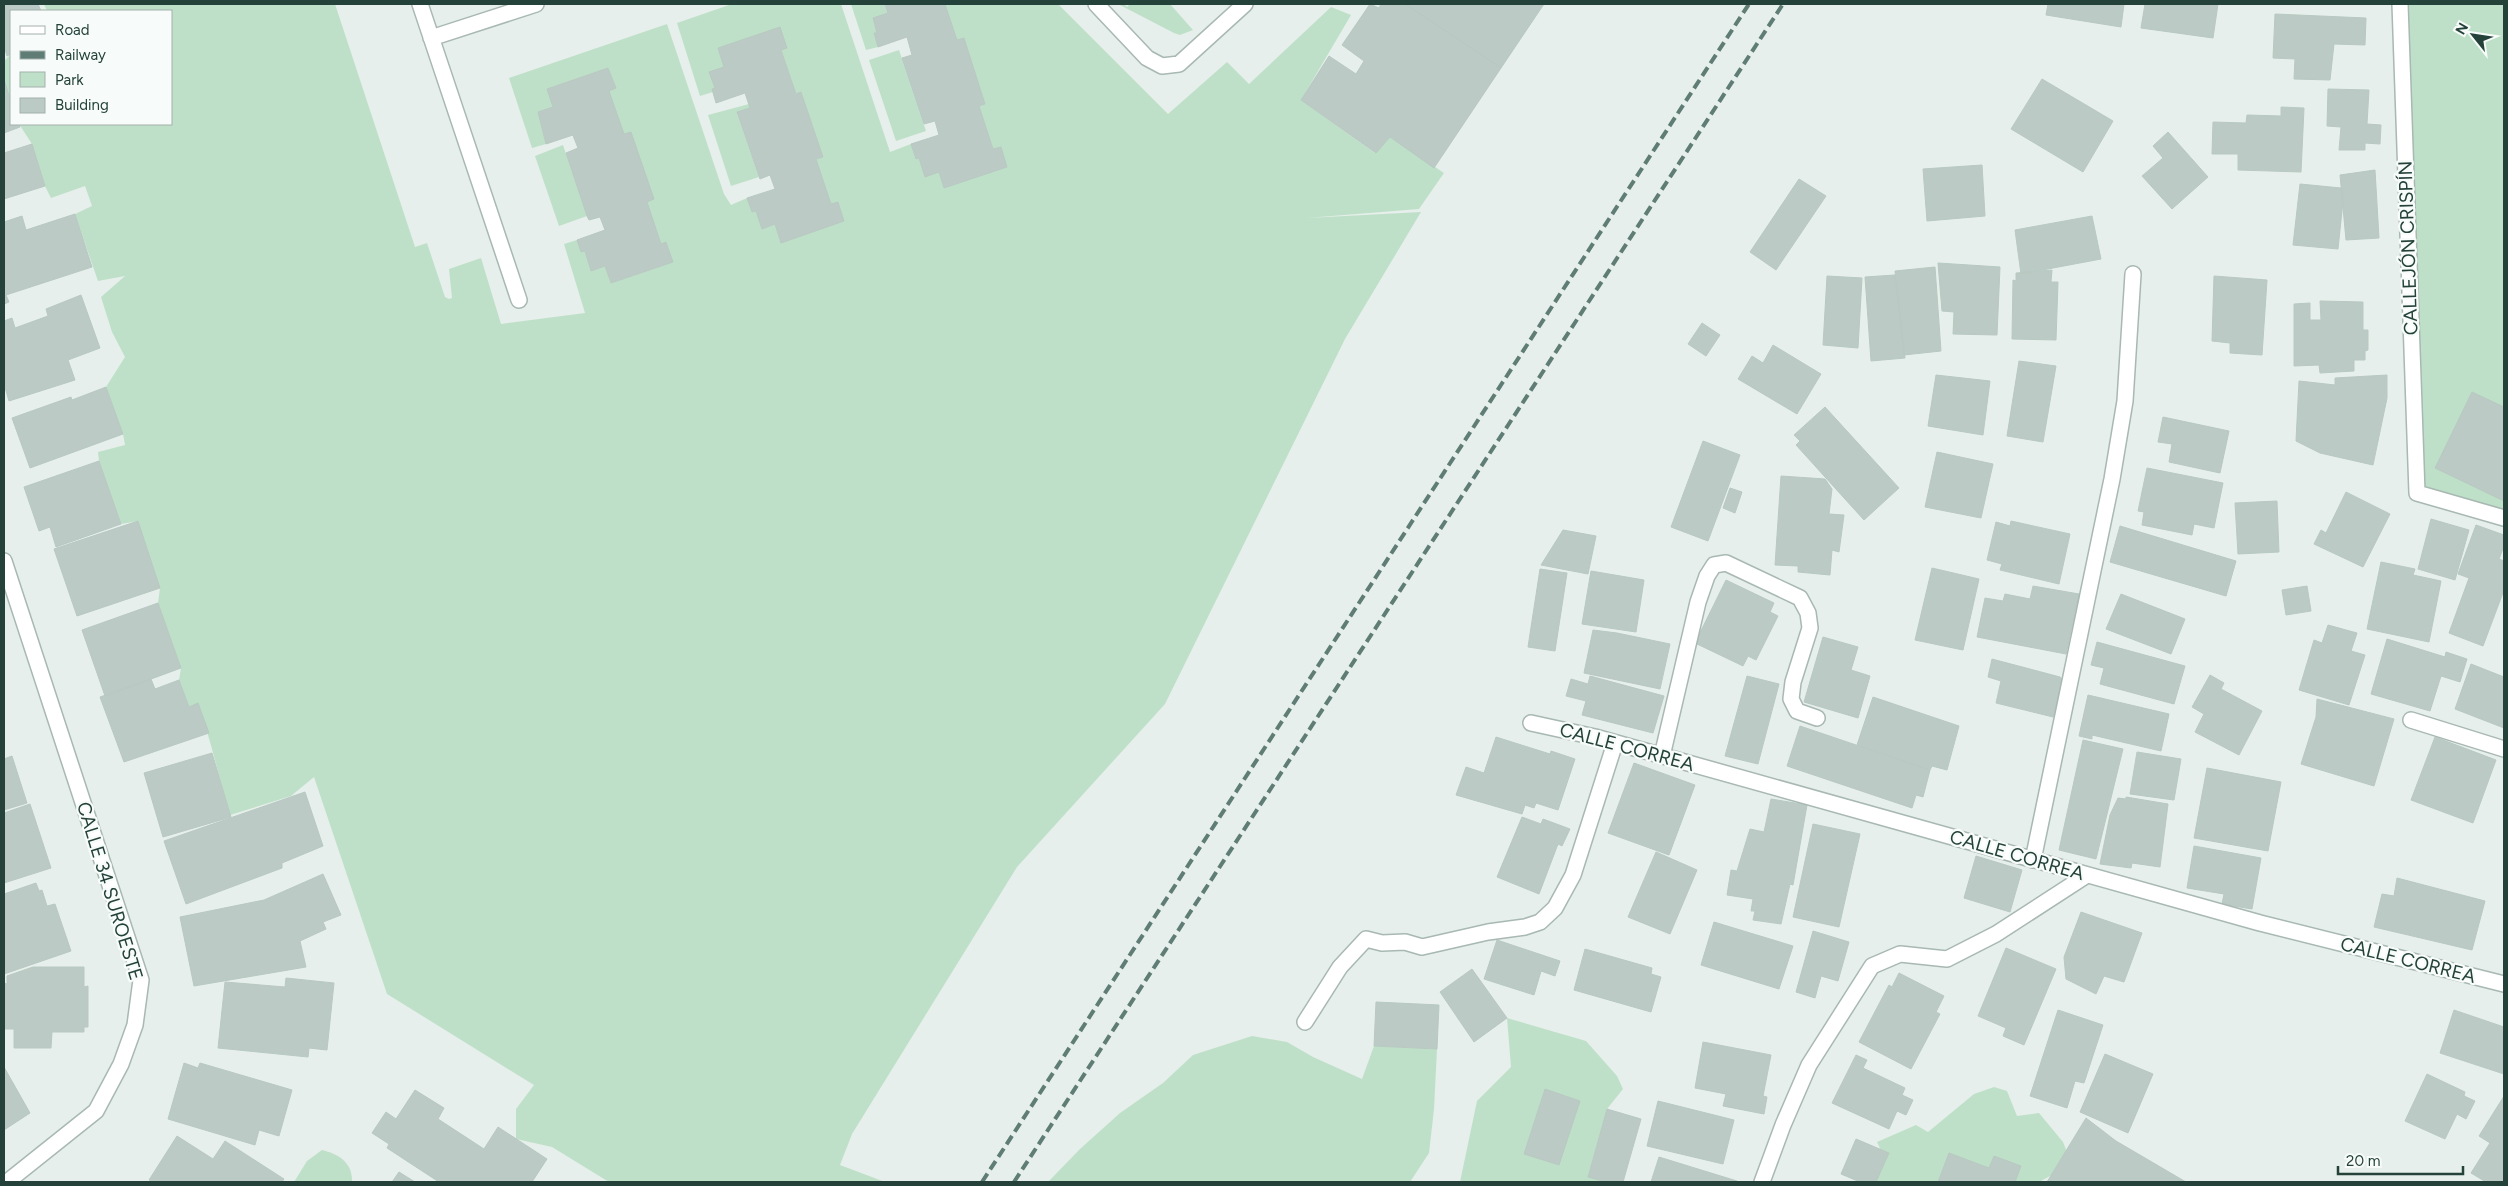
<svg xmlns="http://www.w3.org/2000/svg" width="2508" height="1186" viewBox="0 0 2508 1186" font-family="Figtree,sans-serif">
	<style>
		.green { fill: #bfe0c8 }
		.building { fill: #bbcac4; stroke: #b8c9c2 }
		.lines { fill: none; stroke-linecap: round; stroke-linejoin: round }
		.service-casing { stroke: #a8b8b2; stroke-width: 18 }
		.minor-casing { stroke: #a8b8b2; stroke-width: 18 }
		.service { stroke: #fff; stroke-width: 15 }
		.minor { stroke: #fff; stroke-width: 15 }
		.rail { stroke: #5f7d75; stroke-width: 4; stroke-dasharray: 10 5; stroke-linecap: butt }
		.labels { text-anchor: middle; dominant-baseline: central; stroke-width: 4.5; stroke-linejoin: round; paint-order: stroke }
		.street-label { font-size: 19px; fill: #24423a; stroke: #f7fbf9 }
	</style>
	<rect width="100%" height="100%" fill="#e6efeb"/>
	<path class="green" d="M 44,4 L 335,4 L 415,247 L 427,243 L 445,297 L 449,299 L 452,298 L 449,269 L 481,258 L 501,324 L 585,313 L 564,244 L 577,240 L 581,252 L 585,251 L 591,271 L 605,266 L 611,283 L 673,262 L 666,242 L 661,244 L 609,91 L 616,88 L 608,68 L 547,89 L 553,107 L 538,112 L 546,144 L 532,148 L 509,78 L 667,24 L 724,194 L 731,205 L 747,198 L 752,212 L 756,211 L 762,228 L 775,224 L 781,242 L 844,221 L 838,202 L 831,204 L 816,159 L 823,157 L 801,92 L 796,94 L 781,50 L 787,48 L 710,72 L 715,88 L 712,89 L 713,92 L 700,96 L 677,23 L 732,4 L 841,4 L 890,152 L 911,144 L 916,159 L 919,158 L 939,172 L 944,188 L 1007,167 L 1001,148 L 993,149 L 979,106 L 985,104 L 964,38 L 957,40 L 945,4 L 1058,4 L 1168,114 L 1227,62 L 1249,84 L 1331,7 L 1351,15 L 1301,100 L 1375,153 L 1390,137 L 1444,173 L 1419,209 L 1307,218 L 1421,212 L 1345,339 L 1165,704 L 1017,867 L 852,1134 L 840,1165 L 885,1182 L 609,1182 L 552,1147 L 516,1139 L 516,1109 L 534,1085 L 387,994 L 314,777 L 291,796 L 230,815 C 219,778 211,740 198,704 L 189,707 L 179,680 L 181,668 L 158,603 L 160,588 L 138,521 L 121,524 L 99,461 L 98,452 L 125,445 L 123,434 L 106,387 L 125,357 L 112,332 L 101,297 L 125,276 L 98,281 L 75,214 L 92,206 L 85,186 L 51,198 L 45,186 L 32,144 L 19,124 L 171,124 L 171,11 L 47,11 Z
		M 851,4 L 885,4 L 888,13 L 873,19 L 877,33 L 874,34 L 878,47 L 866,50 Z
		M 1118,4 L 1124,4 L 1127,7 L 1130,4 L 1170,4 L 1193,30 L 1180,35 L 1174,33 Z
		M 2408,4 L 2504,4 L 2504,513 L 2425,488 Z
		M 899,50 L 926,131 L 896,141 L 869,60 Z
		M 11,54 L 11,101 L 4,80 L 4,61 Z
		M 749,104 L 750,108 L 737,113 L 759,177 L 731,186 L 708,115 Z
		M 563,145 L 587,216 L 559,226 L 535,156 Z
		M 1507,1018 L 1586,1041 L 1617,1076 L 1623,1089 L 1607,1109 L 1588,1176 L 1607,1182 L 1460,1182 L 1477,1101 L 1511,1067 Z
		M 1252,1036 L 1287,1042 L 1313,1057 L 1362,1079 L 1374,1046 L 1437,1049 L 1434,1109 L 1429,1153 L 1410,1182 L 1048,1182 L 1080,1149 L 1120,1113 L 1163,1083 L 1193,1055 Z
		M 1994,1087 L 2007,1091 L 2017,1116 L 2039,1113 L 2063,1142 L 2067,1152 L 2052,1175 L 2039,1182 L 1875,1182 C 1881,1168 1885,1156 1877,1142 L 1916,1125 L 1928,1132 L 1974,1094 Z
		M 322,1150 C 338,1154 353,1162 352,1182 L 294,1182 L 307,1161 Z"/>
	<path class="building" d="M 4,4 L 38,4 L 41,11 L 11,11 L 11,54 L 7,56 L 4,46 Z
		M 885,4 L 945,4 L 957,40 L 964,38 L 985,104 L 979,106 L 993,149 L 1001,147 L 1007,167 L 944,188 L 939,172 L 925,177 L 919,158 L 916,159 L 911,144 L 939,135 L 935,121 L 924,124 L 902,58 L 912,55 L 907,37 L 878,47 L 874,33 L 877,33 L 873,18 L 888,13 Z
		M 1370,4 L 1379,8 L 1381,4 L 1405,4 L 1501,68 L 1434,168 L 1390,137 L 1376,153 L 1301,100 L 1329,56 L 1356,74 L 1364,61 L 1342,45 Z
		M 1405,4 L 1544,4 L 1501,68 Z
		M 2048,4 L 2124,4 L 2121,27 L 2046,15 Z
		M 2145,4 L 2218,4 L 2213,38 L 2141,28 Z
		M 2275,14 L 2366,18 L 2365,45 L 2334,44 L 2330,80 L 2294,79 L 2295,59 L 2273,58 Z
		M 780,27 L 787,48 L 781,50 L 796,94 L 801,92 L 823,157 L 816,159 L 831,204 L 838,202 L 844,221 L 781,243 L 775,224 L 762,229 L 756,211 L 752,212 L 747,198 L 775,189 L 770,175 L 760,179 L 737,112 L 750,108 L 745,93 L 716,103 L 712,89 L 715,88 L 709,72 L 724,67 L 718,48 Z
		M 608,68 L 616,88 L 609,91 L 624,134 L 631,132 L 654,199 L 647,202 L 661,244 L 666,242 L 673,262 L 611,283 L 605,266 L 591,271 L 585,251 L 581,252 L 577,240 L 605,230 L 600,217 L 589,220 L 587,216 L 566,153 L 578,148 L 574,138 L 573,135 L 546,144 L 538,112 L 553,107 L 547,89 Z
		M 2042,79 L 2113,121 L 2083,172 L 2011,129 Z
		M 4,80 L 11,101 L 11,124 L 19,124 L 20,127 L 4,133 Z
		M 2328,89 L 2369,90 L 2367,124 L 2381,125 L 2380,144 L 2365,143 L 2365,150 L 2339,150 L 2341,127 L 2327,126 Z
		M 2281,107 L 2304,108 L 2301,172 L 2238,170 L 2238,154 L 2212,154 L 2213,122 L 2246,123 L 2247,115 L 2281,116 Z
		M 2168,132 L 2208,177 L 2172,209 L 2142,176 L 2163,158 L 2153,146 Z
		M 32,144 L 45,186 L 4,199 L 4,153 Z
		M 1982,165 L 1985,216 L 1927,221 L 1923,169 Z
		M 2375,170 L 2379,238 L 2346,240 L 2340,175 Z
		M 1799,179 L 1826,196 L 1776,270 L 1750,252 Z
		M 2300,184 L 2341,188 L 2343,201 L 2338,249 L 2293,245 Z
		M 75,214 L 92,267 L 6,295 L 9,302 L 4,304 L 4,222 L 22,216 L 26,230 Z
		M 2092,216 L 2101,259 L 2021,274 L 2015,230 Z
		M 1938,263 L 2000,267 L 1997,335 L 1953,334 L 1954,312 L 1942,311 Z
		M 1935,267 L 1941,351 L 1904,355 L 1895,271 Z
		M 2052,270 L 2051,282 L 2058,282 L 2056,340 L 2012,339 L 2013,280 L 2016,281 L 2016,273 Z
		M 1895,275 L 1905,358 L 1871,361 L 1865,277 Z
		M 1827,276 L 1862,278 L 1858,348 L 1823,345 Z
		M 2214,276 L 2267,280 L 2262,355 L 2230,353 L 2230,343 L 2212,341 Z
		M 81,295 L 100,348 L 68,360 L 75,380 L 9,401 L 4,384 L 4,321 L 12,318 L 15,328 L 48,316 L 46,309 Z
		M 2320,301 L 2363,302 L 2363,330 L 2368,330 L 2368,350 L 2365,351 L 2365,360 L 2354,360 L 2354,371 L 2320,373 L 2319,365 L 2294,366 L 2294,304 L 2310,303 L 2310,320 L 2321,320 Z
		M 1702,323 L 1720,335 L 1706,356 L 1688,344 Z
		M 1773,345 L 1821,374 L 1797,414 L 1738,379 L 1752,356 L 1763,363 Z
		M 2019,361 L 2056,366 L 2043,442 L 2007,436 Z
		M 1936,375 L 1990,381 L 1983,435 L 1928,426 Z
		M 2387,375 L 2387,398 L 2373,465 L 2320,453 L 2296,441 L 2299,381 L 2335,385 L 2335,378 Z
		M 106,387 L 123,434 L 30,468 L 12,418 L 71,397 L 72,400 Z
		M 2472,392 L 2504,407 L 2504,501 L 2435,468 Z
		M 1825,407 L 1899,488 L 1864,520 L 1796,445 L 1800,441 L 1794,435 Z
		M 2163,417 L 2229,431 L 2220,473 L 2169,462 L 2172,444 L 2158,442 Z
		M 1703,441 L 1740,455 L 1708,541 L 1671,527 Z
		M 1937,452 L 1993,464 L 1981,518 L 1925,507 Z
		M 99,461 L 121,524 L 56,547 L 50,527 L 39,531 L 24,487 Z
		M 2147,468 L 2223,483 L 2214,528 L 2194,524 L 2192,535 L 2142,525 L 2144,512 L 2138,511 Z
		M 1781,476 L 1825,479 L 1832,489 L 1829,514 L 1844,515 L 1839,552 L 1832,550 L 1830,575 L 1798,572 L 1798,566 L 1775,565 Z
		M 1730,488 L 1742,492 L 1735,513 L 1723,508 Z
		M 2346,492 L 2390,514 L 2363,567 L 2314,544 L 2321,530 L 2326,533 Z
		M 2277,501 L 2279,552 L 2238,554 L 2235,503 Z
		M 2431,519 L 2469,530 L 2455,580 L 2418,569 Z
		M 138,521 L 160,588 L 77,616 L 54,549 Z
		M 2011,521 L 2070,534 L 2059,584 L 2000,570 L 2002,564 L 1987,560 L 1996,522 L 2010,526 Z
		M 2476,525 L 2504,535 L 2504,546 L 2499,559 L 2504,561 L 2504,590 L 2483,646 L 2449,633 L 2469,578 L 2458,574 Z
		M 2120,526 L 2236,561 L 2226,596 L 2110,562 Z
		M 1563,530 L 1596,536 L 1588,574 L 1541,565 Z
		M 2381,562 L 2415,569 L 2413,575 L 2441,581 L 2429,642 L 2367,629 Z
		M 1932,568 L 1979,579 L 1963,650 L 1915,640 Z
		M 1540,569 L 1567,573 L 1555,651 L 1528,647 Z
		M 1591,571 L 1644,580 L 1636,632 L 1582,624 Z
		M 1726,580 L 1774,603 L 1770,612 L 1778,616 L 1756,660 L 1748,656 L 1743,666 L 1695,643 Z
		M 2033,586 L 2079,594 L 2066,654 L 1977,637 L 1985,598 L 2003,601 L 2005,594 L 2030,599 Z
		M 2307,586 L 2311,611 L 2286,615 L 2282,590 Z
		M 2121,594 L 2185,619 L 2171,654 L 2106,629 Z
		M 158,603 L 181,668 L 105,696 L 82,630 Z
		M 2328,625 L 2357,633 L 2351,651 L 2365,655 L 2349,705 L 2299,690 L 2314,640 L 2322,643 Z
		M 1593,630 L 1617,633 L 1670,644 L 1660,689 L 1584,673 Z
		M 1823,637 L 1858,647 L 1851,670 L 1870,676 L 1858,718 L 1804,702 Z
		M 2387,639 L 2445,657 L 2446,652 L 2467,659 L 2460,682 L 2441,676 L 2430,711 L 2371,694 Z
		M 2097,642 L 2185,666 L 2174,704 L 2100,684 L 2104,668 L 2091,665 Z
		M 1992,659 L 2060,677 L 2063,680 L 2053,717 L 1996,703 L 2001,681 L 1988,677 Z
		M 2471,664 L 2504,677 L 2504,728 L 2455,709 Z
		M 2210,675 L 2224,683 L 2221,689 L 2262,711 L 2239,755 L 2195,732 L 2204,714 L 2192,707 Z
		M 1590,676 L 1664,696 L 1653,733 L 1582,715 L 1586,701 L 1566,696 L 1571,679 L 1588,684 Z
		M 1747,676 L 1779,684 L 1758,764 L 1725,756 Z
		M 151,679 L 155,689 L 179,680 L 189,707 L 198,703 L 209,733 L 124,762 L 100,697 Z
		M 2088,695 L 2169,714 L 2161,751 L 2092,735 L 2092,739 L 2079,736 Z
		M 1873,697 L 1959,726 L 1947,770 L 1932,766 L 1930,770 L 1857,745 Z
		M 2317,699 L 2394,719 L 2374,786 L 2301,764 L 2316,717 Z
		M 1800,726 L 1930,770 L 1923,797 L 1916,795 L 1912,808 L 1787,766 Z
		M 1496,737 L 1550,754 L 1551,751 L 1575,759 L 1558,810 L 1536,803 L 1534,808 L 1525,805 L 1522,814 L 1456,795 L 1466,767 L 1484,773 Z
		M 2435,737 L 2496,760 L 2473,823 L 2411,800 Z
		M 2083,740 L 2123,749 L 2096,859 L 2059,850 Z
		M 2137,752 L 2181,759 L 2174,800 L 2130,794 Z
		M 212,753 L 231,817 L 163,837 L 144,773 Z
		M 12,756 L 27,803 L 4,810 L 4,759 Z
		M 1634,763 L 1695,785 L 1669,855 L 1608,833 Z
		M 2207,768 L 2281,782 L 2268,851 L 2194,838 Z
		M 305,792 L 323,846 L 282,863 L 282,868 L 186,904 L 164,841 Z
		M 2126,797 L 2168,804 L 2160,867 L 2132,863 L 2131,868 L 2100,864 L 2110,815 L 2118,798 L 2126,799 Z
		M 1771,799 L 1807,805 L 1793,885 L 1790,884 L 1781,924 L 1753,920 L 1755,911 L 1751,911 L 1753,899 L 1727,895 L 1731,870 L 1737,871 L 1750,829 L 1764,832 Z
		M 30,804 L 51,868 L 4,883 L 4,813 Z
		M 1522,817 L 1541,824 L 1543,819 L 1570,829 L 1562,846 L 1558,844 L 1539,894 L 1497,877 Z
		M 1813,824 L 1860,834 L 1839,927 L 1793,917 Z
		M 2194,846 L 2261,858 L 2252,909 L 2222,904 L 2224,894 L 2187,888 Z
		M 1656,852 L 1697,870 L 1670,934 L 1628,917 Z
		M 1976,856 L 2022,870 L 2010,912 L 1964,898 Z
		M 323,874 L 341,915 L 323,922 L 326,929 L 300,941 L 306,967 L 194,986 L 180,917 L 264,900 Z
		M 2397,878 L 2485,901 L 2472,950 L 2374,927 L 2382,894 L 2394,896 Z
		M 36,883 L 39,891 L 42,890 L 47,906 L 55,904 L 71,951 L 4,974 L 4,894 Z
		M 2081,912 L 2142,933 L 2124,982 L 2104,976 L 2096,994 L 2066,979 L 2064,957 Z
		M 1714,922 L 1793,946 L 1779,989 L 1701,965 Z
		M 1813,931 L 1849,942 L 1838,981 L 1821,976 L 1815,998 L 1796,992 Z
		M 1497,940 L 1560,961 L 1555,976 L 1541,971 L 1534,995 L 1484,979 Z
		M 2006,948 L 2056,969 L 2024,1045 L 2003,1036 L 2006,1028 L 1978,1016 Z
		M 1585,949 L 1652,968 L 1651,974 L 1661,977 L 1651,1012 L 1574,990 Z
		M 33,967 L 84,967 L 84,987 L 88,986 L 88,1027 L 84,1027 L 84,1032 L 52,1032 L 51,1048 L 14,1048 L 14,1029 L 4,1029 L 4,983 L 7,984 L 7,976 Z
		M 1472,969 L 1507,1018 L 1474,1042 L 1440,992 Z
		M 1899,973 L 1944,996 L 1936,1012 L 1940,1014 L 1911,1069 L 1859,1042 L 1889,985 L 1892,987 Z
		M 286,978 L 334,983 L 327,1050 L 309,1048 L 308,1057 L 218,1048 L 225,982 L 285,987 Z
		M 1376,1002 L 1439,1005 L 1437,1049 L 1374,1046 Z
		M 2058,1010 L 2103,1025 L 2084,1083 L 2075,1081 L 2067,1108 L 2030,1096 Z
		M 2454,1010 L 2504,1027 L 2504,1074 L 2440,1053 Z
		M 1703,1042 L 1771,1055 L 1763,1096 L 1767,1097 L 1764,1114 L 1723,1106 L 1726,1094 L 1695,1088 Z
		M 2105,1054 L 2153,1074 L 2128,1133 L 2080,1112 Z
		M 1856,1055 L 1867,1060 L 1863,1068 L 1905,1088 L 1902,1095 L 1913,1100 L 1906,1115 L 1897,1111 L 1889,1129 L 1832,1103 Z
		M 184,1063 L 198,1068 L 200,1063 L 292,1090 L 279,1136 L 259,1130 L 255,1145 L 168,1119 Z
		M 4,1067 L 30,1113 L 4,1130 Z
		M 2427,1074 L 2465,1092 L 2464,1096 L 2475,1101 L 2466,1119 L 2457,1114 L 2445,1139 L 2405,1121 Z
		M 1545,1089 L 1580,1101 L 1559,1165 L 1524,1154 Z
		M 415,1090 L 444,1108 L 438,1119 L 484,1149 L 498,1127 L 547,1159 L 532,1182 L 439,1182 L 387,1148 L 389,1144 L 372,1133 L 386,1112 L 396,1119 Z
		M 2504,1096 L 2504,1182 L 2486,1182 L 2471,1173 L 2490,1143 L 2479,1136 Z
		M 1658,1101 L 1734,1120 L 1723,1164 L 1647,1146 Z
		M 1607,1109 L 1641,1119 L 1623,1182 L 1607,1182 L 1588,1177 Z
		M 2086,1118 L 2116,1141 L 2186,1182 L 2047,1182 Z
		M 177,1136 L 213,1159 L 225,1141 L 284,1179 L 282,1182 L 153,1182 L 149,1180 Z
		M 1856,1139 L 1889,1153 L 1876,1182 L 1860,1182 L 1841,1174 Z
		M 1949,1153 L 1989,1168 L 1994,1156 L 2021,1166 L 2015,1182 L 1938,1182 Z
		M 1659,1157 L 1737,1181 L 1736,1182 L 1651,1182 Z
		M 399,1172 L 415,1182 L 392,1182 Z"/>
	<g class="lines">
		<defs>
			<path id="service" d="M 420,4 L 519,300
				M 431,38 L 536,4"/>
			<path id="minor" d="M 1096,4 L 1147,58 L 1162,66 L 1179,64 L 1245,4
				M 2400,4 L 2417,493 L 2504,518
				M 4,561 L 141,980 L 135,1025 L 121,1064 L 96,1111 L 7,1182
				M 2411,720 L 2504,749
				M 1531,723 L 1595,737 L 2260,923 L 2504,984
				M 1662,756 L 1698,602 L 1707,576 L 1714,565 L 1726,563 L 1800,598 L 1808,613 L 1810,628 L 1793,682 L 1791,699 L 1797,711 L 1817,718
				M 2033,860 L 2112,479 L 2125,401 L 2133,274
				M 1305,1022 L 1340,967 L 1366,939 L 1382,943 L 1405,942 L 1422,947 L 1488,932 L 1525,927 L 1540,922 L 1555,908 L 1573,875 L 1615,743
				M 1762,1182 L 1783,1125 L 1809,1065 L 1872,966 L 1900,954 L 1947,959 L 1996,934 L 2087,875"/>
		</defs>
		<use href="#service" class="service-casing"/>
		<use href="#minor" class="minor-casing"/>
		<use href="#service" class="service"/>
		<use href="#minor" class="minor"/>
		<path class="rail" d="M 982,1182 L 1749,4
			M 1014,1182 L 1783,4"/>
	</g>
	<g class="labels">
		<g class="street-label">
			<text transform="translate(2408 248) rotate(-92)">CALLEJÓN CRISPÍN</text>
			<text transform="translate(1627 747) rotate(15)">CALLE CORREA</text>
			<text transform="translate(2017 855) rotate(16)">CALLE CORREA</text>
			<text transform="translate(110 891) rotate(73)">CALLE 34 SUROESTE</text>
			<text transform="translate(2408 960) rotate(14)">CALLE CORREA</text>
		</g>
	</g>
	<rect width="2508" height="1186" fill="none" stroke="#24423a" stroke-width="10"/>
	<rect x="10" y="10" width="162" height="115" fill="#f7fbf9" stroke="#a3b1ad"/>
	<rect x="20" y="26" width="25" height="8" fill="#ffffff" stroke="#a3b1ad"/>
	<text x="55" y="35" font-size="15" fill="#24423a">Road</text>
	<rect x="20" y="51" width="25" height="8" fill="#5f7d75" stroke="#a3b1ad"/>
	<text x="55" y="60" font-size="15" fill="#24423a">Railway</text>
	<rect x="20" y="72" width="25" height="15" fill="#bfe0c8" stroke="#a3b1ad"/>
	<text x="55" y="85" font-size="15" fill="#24423a">Park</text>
	<rect x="20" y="98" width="25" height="15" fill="#bbcac4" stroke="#a3b1ad"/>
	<text x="55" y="110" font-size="15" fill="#24423a">Building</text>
	<g transform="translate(2473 35) rotate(300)" stroke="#f7fbf9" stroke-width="4" paint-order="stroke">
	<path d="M0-4L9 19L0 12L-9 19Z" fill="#24423a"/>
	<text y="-8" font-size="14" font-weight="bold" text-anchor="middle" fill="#24423a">N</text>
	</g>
	<path d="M2338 1166v8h125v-8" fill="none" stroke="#24423a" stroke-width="2.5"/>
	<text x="2346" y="1166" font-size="15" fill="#24423a" stroke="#f7fbf9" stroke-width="4" paint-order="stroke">20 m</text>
</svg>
